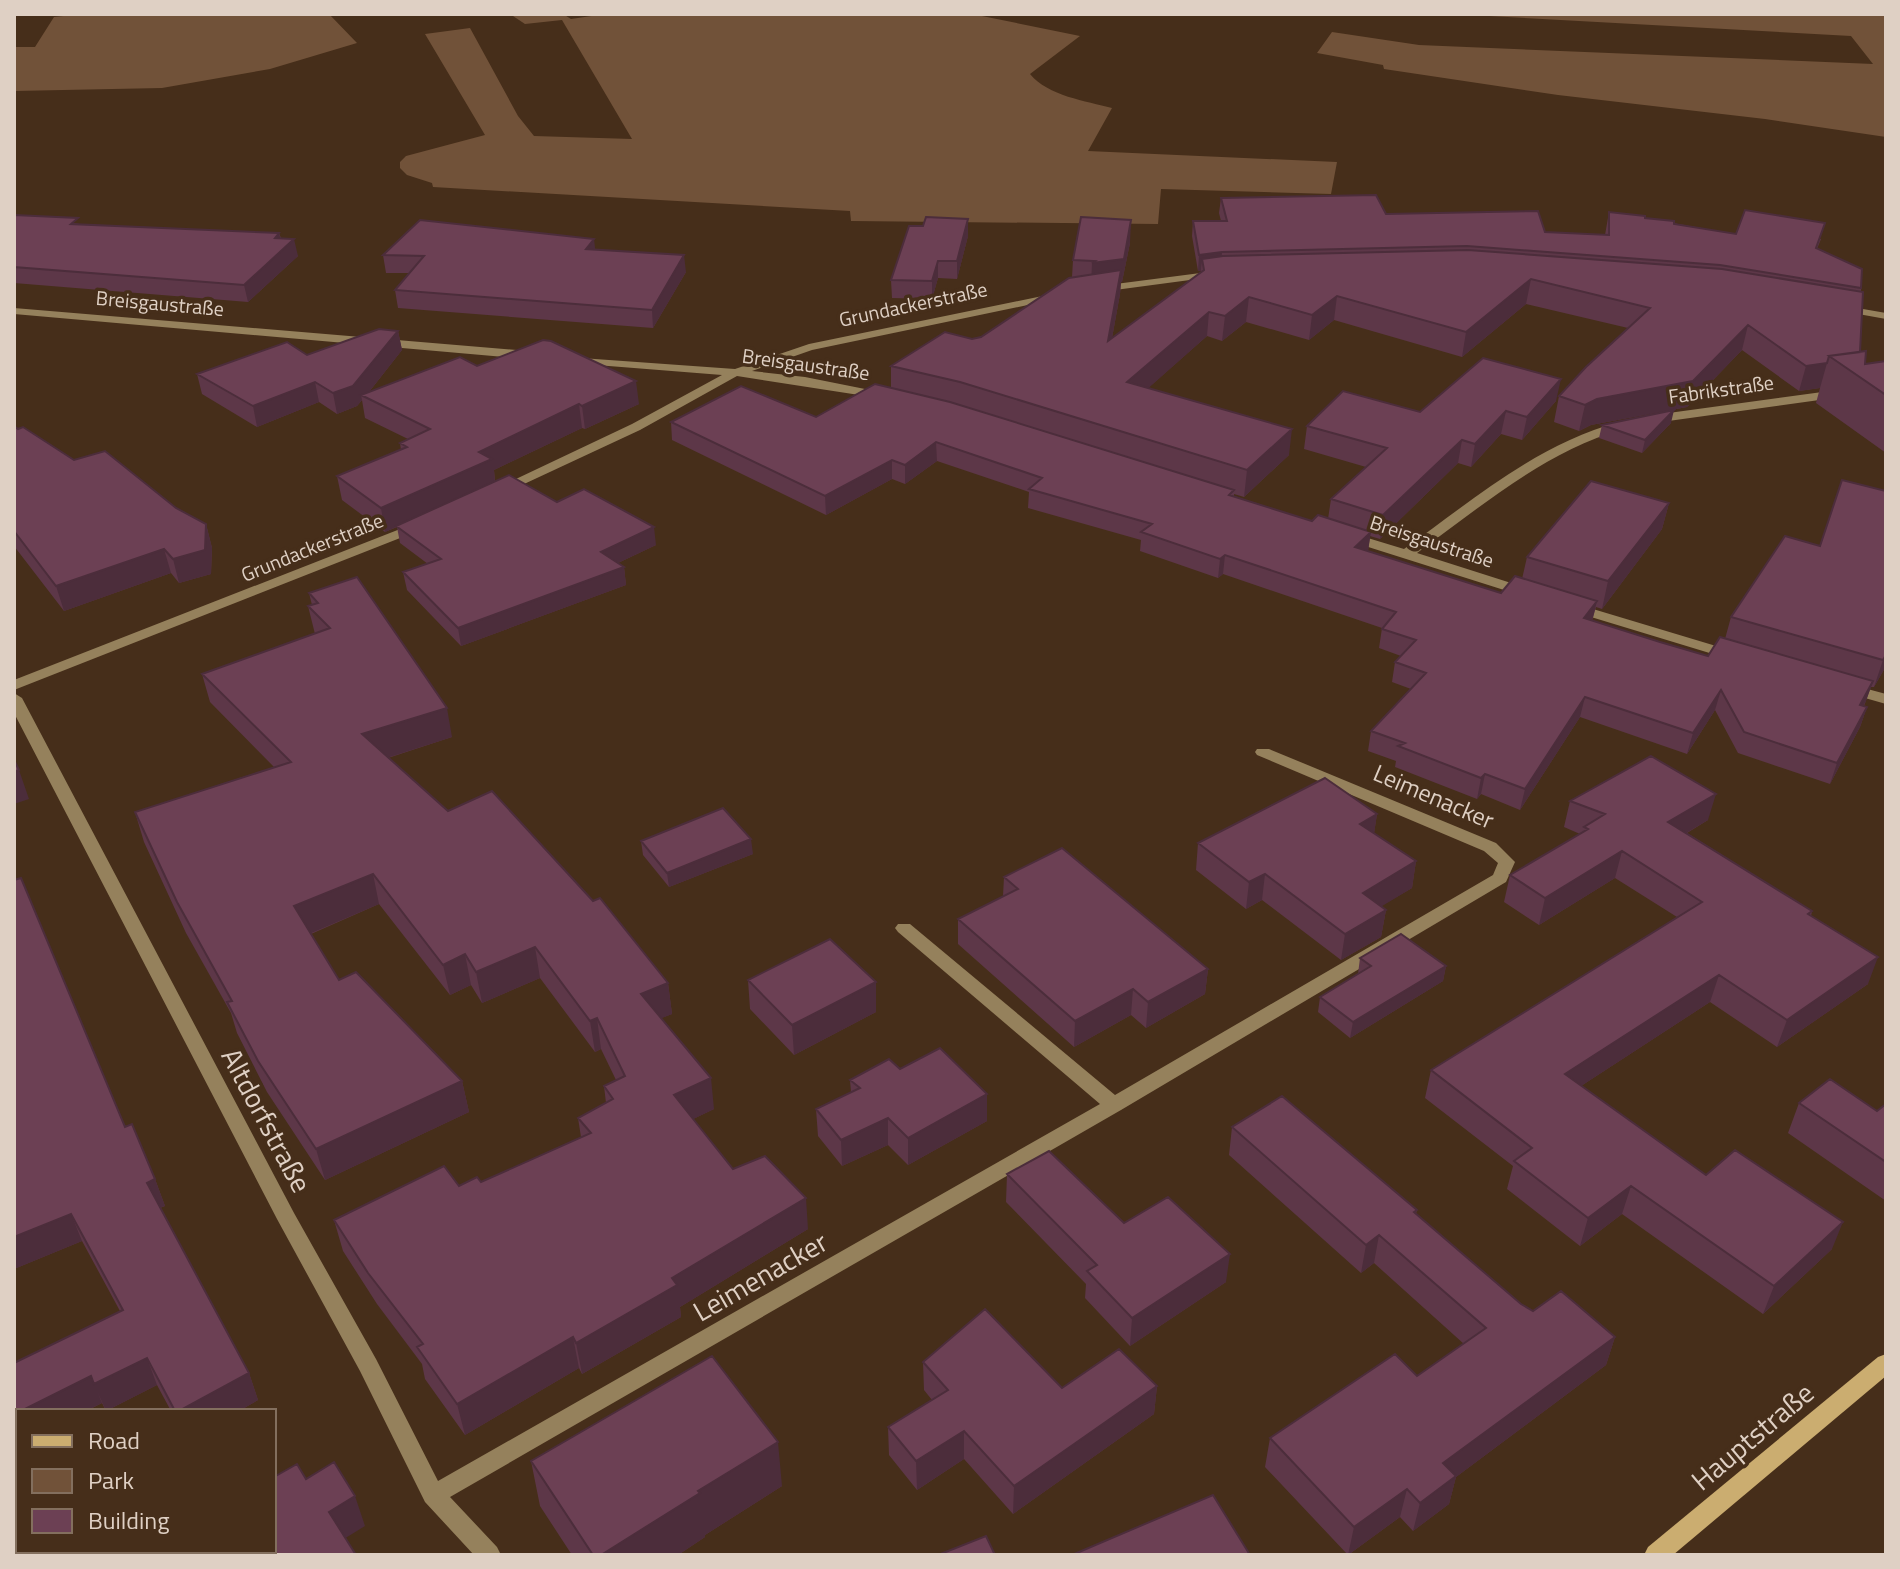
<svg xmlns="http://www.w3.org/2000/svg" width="1900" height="1569" viewBox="0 0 1900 1569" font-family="'Titillium Web',sans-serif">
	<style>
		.green { fill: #715239 }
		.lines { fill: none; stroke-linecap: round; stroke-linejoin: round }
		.street { fill: #95815c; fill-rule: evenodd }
		.secondary { fill: #cbad70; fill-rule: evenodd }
		.wall { fill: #5d3748 }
		.shaded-wall { fill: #4c2d3b }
		.building { fill: #6c4054; stroke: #4c2d3b; stroke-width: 2 }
		.labels { text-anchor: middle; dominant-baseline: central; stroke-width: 7; stroke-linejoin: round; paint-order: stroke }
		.far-street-label { font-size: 20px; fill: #dfd0c4; stroke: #462e1a }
		.street-label { font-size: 24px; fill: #dfd0c4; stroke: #462e1a }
		.near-street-label { font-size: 28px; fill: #dfd0c4; stroke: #462e1a }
	</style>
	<rect width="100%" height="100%" fill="#462e1a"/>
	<path class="green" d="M 82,14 L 329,14 L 357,43 L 270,69 L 162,88 L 14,91 L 14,47 L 35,47 L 54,17 Z
		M 510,14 L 563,14 L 571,19 L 605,14 L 972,14 L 1080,36 L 1030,74 C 1048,96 1086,101 1112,108 L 1088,151 L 1337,162 L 1331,194 L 1161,189 L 1158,224 L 851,221 L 850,211 L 433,187 L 432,183 L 407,175 L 400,168 L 400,162 L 406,156 L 485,135 L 425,34 L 470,28 L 518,116 L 534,136 L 632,139 L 562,20 L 525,24 Z
		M 1452,14 L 1886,14 L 1886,137 L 1765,119 L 1558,95 L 1384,69 L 1383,65 L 1317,53 L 1332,32 L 1419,45 L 1873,64 L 1851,36 Z"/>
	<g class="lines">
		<path class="street" d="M 1216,271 L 1220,272 L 1220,276 L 1100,292 L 1094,289 L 1100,286 Z
			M 1057,293 L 1061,294 L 1061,298 L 812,350 L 752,371 L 805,377 L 885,393 L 885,399 L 737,376 L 640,430 L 507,492 L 497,492 L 495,489 L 632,424 L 722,375 L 571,363 L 565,359 L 567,357 L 735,369 L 809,344 Z
			M 1840,305 L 1886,313 L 1886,319 L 1836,310 L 1836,306 Z
			M 14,308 L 528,351 L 534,355 L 528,359 L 14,314 Z
			M 1837,390 L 1843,394 L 1841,397 L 1654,423 L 1648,419 L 1654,415 Z
			M 1619,422 L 1625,426 L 1623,429 C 1544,452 1482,506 1417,553 L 1533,590 L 1535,593 L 1533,596 L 1523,596 L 1343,539 L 1341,536 L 1348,532 L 1404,549 C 1472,501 1537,444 1619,422 Z
			M 418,522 L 423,523 L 423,529 L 14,690 L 14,680 Z
			M 1573,603 L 1736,652 L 1738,655 L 1731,659 L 1726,658 L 1568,610 L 1566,607 L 1568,604 Z
			M 1849,684 L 1886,694 L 1886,704 L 1844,692 L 1841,689 Z
			M 14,693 L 22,698 L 294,1213 L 376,1359 L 438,1481 L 1100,1104 L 898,932 L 895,928 L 898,924 L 910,924 L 1115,1095 L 1493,875 L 1498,863 L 1484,851 L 1257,755 L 1255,752 L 1257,749 L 1269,749 L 1496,843 L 1515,862 L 1506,882 L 1121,1110 L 450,1497 L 497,1547 L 501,1555 L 474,1555 L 425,1502 L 360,1371 L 277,1219 L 14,713 Z"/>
		<path class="secondary" d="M 1886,1354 L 1886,1376 L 1673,1555 L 1644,1555 L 1648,1547 L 1878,1357 Z"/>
	</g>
	<path class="wall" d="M 1221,198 L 1545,232 L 1605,235 L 1609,212 L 1736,234 L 1821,239 L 1817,249 L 1861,288 L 1860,352 L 1865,364 L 1886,361 L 1886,453 L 1816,403 L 1820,388 L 1799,391 L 1742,350 L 1687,407 L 1591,425 L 1579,431 L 1554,422 L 1559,396 L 1628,328 L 1526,304 L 1462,357 L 1334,320 L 1309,340 L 1246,322 L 1222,341 L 1207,336 L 1148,388 L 1289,455 L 1244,497 L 1234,494 L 1234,496 L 1312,521 L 1328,519 L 1331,499 L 1366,467 L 1304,449 L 1307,426 L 1420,412 L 1556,401 L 1522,440 L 1501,434 L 1471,467 L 1458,463 L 1380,539 L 1370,536 L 1368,551 L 1501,593 L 1522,579 L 1527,557 L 1669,503 L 1662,529 L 1602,609 L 1596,607 L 1592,621 L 1708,656 L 1725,639 L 1731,617 L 1820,546 L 1842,480 L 1886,666 L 1874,687 L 1871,687 L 1864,706 L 1867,707 L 1860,727 L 1830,784 L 1738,753 L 1715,710 L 1687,754 L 1580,717 L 1520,810 L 1481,794 L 1477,799 L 1395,767 L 1396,761 L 1368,751 L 1371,731 L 1411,689 L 1392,682 L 1395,662 L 1401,656 L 1379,648 L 1382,628 L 1223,574 L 1218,578 L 1140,551 L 1141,540 L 1028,508 L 1029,492 L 937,461 L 905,484 L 892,479 L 826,515 L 672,440 L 671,422 L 816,417 L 891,388 L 891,366 L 981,337 L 1072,277 L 1073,260 L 1130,243 L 1122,282 L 1121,282 L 1120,294 L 1112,338 L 1201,273 L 1201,271 L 1198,271 L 1192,236 L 1193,221 L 1221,221 L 1219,213 Z
		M 14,215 L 80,224 L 279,233 L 281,238 L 298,256 L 248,302 L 14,283 Z
		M 968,236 L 957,279 L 938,278 L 932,299 L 892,298 L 891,280 Z
		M 595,249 L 686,272 L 653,328 L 398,308 L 395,290 L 409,273 L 386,273 L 383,255 Z
		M 398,331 L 402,350 L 369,392 L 477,366 L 639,404 L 585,429 L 582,428 L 494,470 L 495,481 L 557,502 L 656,545 L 618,563 L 624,567 L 626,585 L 461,646 L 407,590 L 403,572 L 428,564 L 400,543 L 397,527 L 385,532 L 342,500 L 337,476 L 401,450 L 400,443 L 408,439 L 365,418 L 362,400 L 357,406 L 337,414 L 319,402 L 257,427 L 202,394 L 197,374 L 307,355 Z
		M 1671,423 L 1642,453 L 1599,438 L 1602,425 Z
		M 14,426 L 74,460 L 176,508 L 206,524 L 212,548 L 211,574 L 179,583 L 171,573 L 64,611 L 14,546 Z
		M 309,593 L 452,737 L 388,758 L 448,811 L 668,983 L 672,1014 L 661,1018 L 714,1109 L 693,1119 L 733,1169 L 808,1229 L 680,1307 L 681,1317 L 582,1374 L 579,1368 L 465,1435 L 425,1379 L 422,1364 L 377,1304 L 343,1251 L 334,1220 L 459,1186 L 481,1182 L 581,1137 L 578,1118 L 606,1103 L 604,1086 L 616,1080 L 601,1049 L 595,1052 L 540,978 L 482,1003 L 471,985 L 450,995 L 379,904 L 311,934 L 339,980 L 462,1081 L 469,1112 L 325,1180 L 267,1092 L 237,1033 L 231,1013 L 186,933 L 144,842 L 135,812 L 274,767 L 210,702 L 202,674 L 315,634 L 308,606 L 312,605 Z
		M 1570,801 L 1708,820 L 1687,833 L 1812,911 L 1811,916 L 1868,984 L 1777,1047 L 1710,1002 L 1581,1086 L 1706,1175 L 1832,1249 L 1763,1314 L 1622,1214 L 1580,1246 L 1507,1189 L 1513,1166 L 1425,1098 L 1431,1070 L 1677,917 L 1615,878 L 1539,925 L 1504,902 L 1510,875 L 1580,834 L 1564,827 Z
		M 1377,814 L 1374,833 L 1416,861 L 1412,888 L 1381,906 L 1386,910 L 1381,937 L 1341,960 L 1262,900 L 1246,909 L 1196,870 L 1198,843 Z
		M 641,841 L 753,854 L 669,887 L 643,855 Z
		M 1004,877 L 1208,969 L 1205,994 L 1146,1028 L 1131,1015 L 1074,1047 L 958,944 L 958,919 L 1003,896 Z
		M 1360,958 L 1446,966 L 1443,981 L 1350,1038 L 1318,1012 L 1320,997 L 1358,974 Z
		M 748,980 L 876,1012 L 794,1055 L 750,1009 Z
		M 900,1069 L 987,1094 L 987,1121 L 908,1165 L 888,1145 L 842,1166 L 818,1136 L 816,1109 L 851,1092 L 850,1080 Z
		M 1799,1103 L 1877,1111 L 1886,1104 L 1886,1201 L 1788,1133 Z
		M 125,1127 L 155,1179 L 165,1206 L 160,1208 L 249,1373 L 258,1400 L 239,1411 L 171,1411 L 157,1385 L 106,1411 L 102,1403 L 16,1447 L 14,1442 L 14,1363 L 120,1311 L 82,1241 L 14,1269 Z
		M 1232,1127 L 1417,1210 L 1416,1214 L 1521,1304 L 1533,1311 L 1615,1337 L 1606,1365 L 1456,1477 L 1449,1504 L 1413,1531 L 1400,1517 L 1348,1555 L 1265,1467 L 1270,1438 L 1417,1376 L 1464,1344 L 1374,1263 L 1361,1273 L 1229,1155 Z
		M 1007,1174 L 1124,1223 L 1226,1282 L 1130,1346 L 1085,1298 L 1086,1284 L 1006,1202 Z
		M 923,1362 L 1062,1388 L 1157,1386 L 1154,1414 L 1013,1514 L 964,1459 L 917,1490 L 889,1455 L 888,1427 L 932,1400 L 924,1390 Z
		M 531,1461 L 782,1486 L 705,1535 L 705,1537 L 678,1555 L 572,1555 L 540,1506 Z"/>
	<path class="shaded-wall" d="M 968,219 L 968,236 L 957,279 L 957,261 Z
		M 1131,220 L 1130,243 L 1122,282 L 1121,282 L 1120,294 L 1107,366 L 1108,341 L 1091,287 L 1092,263 Z
		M 279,233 L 283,249 L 294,239 L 298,256 L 248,302 L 244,285 L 275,238 Z
		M 594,239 L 596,256 L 586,249 Z
		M 1222,252 L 1221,268 L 1202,259 L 1201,271 L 1198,271 L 1199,255 Z
		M 684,255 L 686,272 L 653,328 L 652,310 Z
		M 938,261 L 938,278 L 932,299 L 932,281 Z
		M 1531,279 L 1526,304 L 1462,357 L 1466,332 Z
		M 1337,296 L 1334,320 L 1309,340 L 1312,315 Z
		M 1249,297 L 1246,322 L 1222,341 L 1225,316 Z
		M 1209,312 L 1207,336 L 1126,408 L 1127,382 Z
		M 1748,325 L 1742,350 L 1687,407 L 1591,425 L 1579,431 L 1585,405 Z
		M 398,331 L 402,350 L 365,397 L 361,395 L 362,400 L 357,406 L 337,414 L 333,393 Z
		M 1827,363 L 1820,388 L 1799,391 L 1806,366 Z
		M 1561,379 L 1556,401 L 1522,440 L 1527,417 Z
		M 636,381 L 639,404 L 585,429 L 582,406 Z
		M 315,382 L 319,402 L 257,427 L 253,406 Z
		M 579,404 L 582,428 L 494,470 L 495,483 L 385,532 L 381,508 L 479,452 Z
		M 1674,410 L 1671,423 L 1642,453 L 1645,440 Z
		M 1506,411 L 1501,434 L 1471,467 L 1475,444 Z
		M 1292,429 L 1289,455 L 1244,497 L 1247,470 Z
		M 1462,440 L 1458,463 L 1380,539 L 1383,515 Z
		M 936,442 L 937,461 L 905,484 L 905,465 Z
		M 892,460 L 892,479 L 826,515 L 825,496 Z
		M 1669,503 L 1662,529 L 1602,609 L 1608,581 Z
		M 206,524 L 212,548 L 211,574 L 179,583 L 173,559 Z
		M 654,527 L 656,545 L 603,570 L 601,552 Z
		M 1371,532 L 1368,551 L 1355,547 Z
		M 164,549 L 171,573 L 64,611 L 56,586 Z
		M 1225,555 L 1223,574 L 1218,578 L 1220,559 Z
		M 624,567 L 626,585 L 461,646 L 458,628 Z
		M 1597,601 L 1592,621 L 1584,618 Z
		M 1886,655 L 1886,666 L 1874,687 L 1883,660 Z
		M 1873,681 L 1866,701 L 1853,725 L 1860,705 Z
		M 1721,690 L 1715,710 L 1687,754 L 1693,733 Z
		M 1585,697 L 1580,717 L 1520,810 L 1525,789 Z
		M 1867,707 L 1860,727 L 1830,784 L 1837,763 Z
		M 447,708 L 452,737 L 368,764 L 362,734 Z
		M 19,770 L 29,799 L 14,804 L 14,772 Z
		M 1485,774 L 1481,794 L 1477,799 L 1481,778 Z
		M 1716,794 L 1708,820 L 1661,848 L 1668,822 Z
		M 1377,814 L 1373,841 L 1360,824 Z
		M 751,839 L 753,854 L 669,887 L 667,873 Z
		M 1622,851 L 1615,878 L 1539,925 L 1545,898 Z
		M 1416,861 L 1412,888 L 1359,920 L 1363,893 Z
		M 373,874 L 379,904 L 302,937 L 294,906 Z
		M 1265,874 L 1262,900 L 1246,909 L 1249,882 Z
		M 1386,910 L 1381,937 L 1341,960 L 1345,934 Z
		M 535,947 L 540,978 L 482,1003 L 476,972 Z
		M 465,954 L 471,985 L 450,995 L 443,965 Z
		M 1878,957 L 1868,984 L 1777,1047 L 1787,1020 Z
		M 1446,966 L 1443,981 L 1350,1038 L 1353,1022 Z
		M 1208,969 L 1205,994 L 1146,1028 L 1148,1002 Z
		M 1719,975 L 1710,1002 L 1558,1101 L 1565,1074 Z
		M 876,982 L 876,1012 L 794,1055 L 792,1025 Z
		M 668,983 L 672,1014 L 645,1025 L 641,994 Z
		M 1133,989 L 1131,1015 L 1074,1047 L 1075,1021 Z
		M 597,1018 L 601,1049 L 595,1052 L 590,1021 Z
		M 711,1078 L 714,1109 L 677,1127 L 674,1095 Z
		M 462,1081 L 469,1112 L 325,1180 L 316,1149 Z
		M 987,1094 L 987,1121 L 908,1165 L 908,1138 Z
		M 888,1118 L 888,1145 L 842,1166 L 841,1140 Z
		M 155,1179 L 165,1206 L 156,1209 L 147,1183 Z
		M 1631,1186 L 1622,1214 L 1580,1246 L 1588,1218 Z
		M 806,1198 L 808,1229 L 680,1307 L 681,1317 L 582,1374 L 576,1343 L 672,1278 Z
		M 71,1214 L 82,1241 L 14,1269 L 14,1237 Z
		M 1843,1222 L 1832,1249 L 1763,1314 L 1774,1286 Z
		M 1379,1235 L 1374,1263 L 1361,1273 L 1366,1245 Z
		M 1230,1254 L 1226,1282 L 1130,1346 L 1132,1318 Z
		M 573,1337 L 579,1368 L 465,1435 L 457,1404 Z
		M 1615,1337 L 1606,1365 L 1456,1477 L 1449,1504 L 1413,1531 L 1420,1503 L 1443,1463 Z
		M 147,1358 L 157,1385 L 106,1411 L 94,1384 Z
		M 249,1373 L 258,1400 L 239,1411 L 179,1411 Z
		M 91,1376 L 102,1403 L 86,1411 L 21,1411 Z
		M 1157,1386 L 1154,1414 L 1013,1514 L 1014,1486 Z
		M 18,1412 L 18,1446 L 16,1447 L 14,1442 L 14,1414 Z
		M 964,1431 L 964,1459 L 917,1490 L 916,1461 Z
		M 778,1442 L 782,1486 L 705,1535 L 705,1537 L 678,1555 L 601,1555 L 698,1491 Z
		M 1407,1489 L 1400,1517 L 1348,1555 L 1354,1527 Z
		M 355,1496 L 365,1526 L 339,1542 L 329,1512 Z"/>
	<path class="building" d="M 1376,195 L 1386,214 L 1538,211 L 1545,232 L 1609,235 L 1609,212 L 1645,216 L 1645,218 L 1674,221 L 1674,224 L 1736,234 L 1745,210 L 1825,223 L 1816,248 L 1862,269 L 1861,288 L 1720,265 L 1467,246 L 1222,252 L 1199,255 L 1193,221 L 1227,221 L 1221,198 Z
		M 14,215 L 78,218 L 71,224 L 279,233 L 275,238 L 294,239 L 244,285 L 14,267 Z
		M 926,217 L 968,219 L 957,261 L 938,261 L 932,281 L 891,280 L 909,226 L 923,226 Z
		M 1081,217 L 1131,220 L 1124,259 L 1092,263 L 1095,261 L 1073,260 Z
		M 420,220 L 594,239 L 586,249 L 684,255 L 652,310 L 395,290 L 424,256 L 383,255 Z
		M 1468,250 L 1722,269 L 1863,292 L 1860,352 L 1829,356 L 1827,363 L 1806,366 L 1748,325 L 1693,381 L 1597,399 L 1585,405 L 1559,396 L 1586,367 L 1650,308 L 1531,279 L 1466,332 L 1337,296 L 1312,315 L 1249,297 L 1225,316 L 1209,312 L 1127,382 L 1292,429 L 1247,470 L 960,382 L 891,366 L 945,332 L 972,339 L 981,337 L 1069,278 L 1121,270 L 1108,341 L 1204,270 L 1202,259 L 1223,256 Z
		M 379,329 L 398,331 L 353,386 L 333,393 L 315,382 L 253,406 L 197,374 L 287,342 L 307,355 Z
		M 543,340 L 551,341 L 636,381 L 582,406 L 579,404 L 479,452 L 492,459 L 381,508 L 337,476 L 407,447 L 400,443 L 430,429 L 361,395 L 460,357 L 477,366 Z
		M 1866,351 L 1865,364 L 1886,361 L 1886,395 L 1829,356 Z
		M 1483,358 L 1561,379 L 1527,417 L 1506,411 L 1475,444 L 1462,440 L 1383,515 L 1331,499 L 1387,448 L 1307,426 L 1343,391 L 1420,412 Z
		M 875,384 L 950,402 L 1234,490 L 1229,495 L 1312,521 L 1318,515 L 1371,532 L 1355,547 L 1501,593 L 1515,576 L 1597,601 L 1584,618 L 1660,642 L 1708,656 L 1720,637 L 1873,681 L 1860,705 L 1867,707 L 1837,763 L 1744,732 L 1721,690 L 1693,733 L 1585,697 L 1525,789 L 1485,774 L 1481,778 L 1398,746 L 1405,743 L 1371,731 L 1426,673 L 1395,662 L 1416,640 L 1382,629 L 1396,612 L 1225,555 L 1220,559 L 1141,532 L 1152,524 L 1029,489 L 1042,478 L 936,442 L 905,465 L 892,460 L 825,496 L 671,422 L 741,386 L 816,417 Z
		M 1674,410 L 1645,440 L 1602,425 Z
		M 14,426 L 18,429 L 23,427 L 74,460 L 105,451 L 176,508 L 206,524 L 205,550 L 173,559 L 164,549 L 56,586 L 14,531 Z
		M 509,475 L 557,502 L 584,489 L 654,527 L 601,552 L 624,567 L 458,628 L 403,572 L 441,559 L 396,526 Z
		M 1842,480 L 1886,491 L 1886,655 L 1883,660 L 1731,617 L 1785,536 L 1820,546 Z
		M 1591,481 L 1669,503 L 1608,581 L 1527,557 Z
		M 357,577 L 447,708 L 362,734 L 448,811 L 492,791 L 593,901 L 600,898 L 668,983 L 641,994 L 711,1078 L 674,1095 L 733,1169 L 765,1156 L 806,1198 L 672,1278 L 677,1285 L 576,1343 L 573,1337 L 457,1404 L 417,1347 L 423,1344 L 368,1273 L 334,1220 L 444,1166 L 459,1186 L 477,1177 L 481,1182 L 591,1133 L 578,1118 L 613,1099 L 604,1086 L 625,1076 L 597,1018 L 590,1021 L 535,947 L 476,972 L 465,954 L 443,965 L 373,874 L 294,906 L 339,980 L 356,972 L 462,1081 L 316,1149 L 258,1061 L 227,1002 L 232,1001 L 177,902 L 135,812 L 291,762 L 202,674 L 330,628 L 308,606 L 318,603 L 309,593 Z
		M 1651,756 L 1716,794 L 1668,822 L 1812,911 L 1808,914 L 1878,957 L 1787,1020 L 1719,975 L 1565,1074 L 1706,1175 L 1735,1150 L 1843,1222 L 1774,1286 L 1631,1186 L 1588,1218 L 1514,1161 L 1532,1148 L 1431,1070 L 1702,902 L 1622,851 L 1545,898 L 1510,875 L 1588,829 L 1584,827 L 1605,814 L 1570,801 Z
		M 14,760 L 19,770 L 14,772 Z
		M 1325,778 L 1377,814 L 1360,824 L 1416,861 L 1363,893 L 1386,910 L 1345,934 L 1265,874 L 1249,882 L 1198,843 Z
		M 723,808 L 751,839 L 667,873 L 641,841 Z
		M 1062,848 L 1208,969 L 1148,1002 L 1133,989 L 1075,1021 L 958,919 L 1018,889 L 1004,877 Z
		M 21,878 L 125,1127 L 132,1124 L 155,1179 L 147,1183 L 249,1373 L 179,1411 L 175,1411 L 147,1358 L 94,1384 L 91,1376 L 21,1411 L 18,1411 L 18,1412 L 14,1414 L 14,1363 L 123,1310 L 71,1214 L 14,1237 L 14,880 Z
		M 1401,934 L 1446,966 L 1353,1022 L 1320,997 L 1371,966 L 1360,958 Z
		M 830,939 L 876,982 L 792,1025 L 748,980 Z
		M 940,1048 L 987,1094 L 908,1138 L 888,1118 L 841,1140 L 816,1109 L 860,1088 L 850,1080 L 889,1059 L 900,1069 Z
		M 1830,1079 L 1877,1111 L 1886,1104 L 1886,1162 L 1799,1103 Z
		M 1282,1096 L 1417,1210 L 1414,1212 L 1521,1304 L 1533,1311 L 1561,1291 L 1615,1337 L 1443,1463 L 1456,1476 L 1420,1503 L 1407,1489 L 1354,1527 L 1270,1438 L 1395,1354 L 1417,1376 L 1486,1328 L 1379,1235 L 1366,1245 L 1232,1127 Z
		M 1049,1151 L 1124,1223 L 1168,1197 L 1230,1254 L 1132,1318 L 1087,1271 L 1097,1265 L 1007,1174 Z
		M 985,1309 L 1062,1388 L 1119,1349 L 1157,1386 L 1014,1486 L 964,1431 L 916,1461 L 888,1427 L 948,1390 L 923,1362 Z
		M 712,1356 L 778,1442 L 698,1491 L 700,1493 L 601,1555 L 593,1555 L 531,1461 Z
		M 334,1462 L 355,1496 L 329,1512 L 356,1555 L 239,1555 L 237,1551 L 274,1551 L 274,1477 L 297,1464 L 306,1479 Z
		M 1213,1495 L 1250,1555 L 1072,1555 Z
		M 986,1536 L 995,1555 L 938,1555 Z"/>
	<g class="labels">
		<g class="far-street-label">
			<text transform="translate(160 303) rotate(5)">Breisgaustraße</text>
			<text transform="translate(913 304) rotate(-12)">Grundackerstraße</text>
			<text transform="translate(806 364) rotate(8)">Breisgaustraße</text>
			<text transform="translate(1721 389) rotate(-8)">Fabrikstraße</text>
			<text transform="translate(1432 541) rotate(18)">Breisgaustraße</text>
			<text transform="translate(312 547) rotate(-22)">Grundackerstraße</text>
		</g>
		<g class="street-label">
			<text transform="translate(1434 796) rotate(23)">Leimenacker</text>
		</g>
		<g class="near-street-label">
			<text transform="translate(267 1120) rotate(62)">Altdorfstraße</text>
			<text transform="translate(760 1276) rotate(-30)">Leimenacker</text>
			<text transform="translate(1752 1436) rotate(-40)">Hauptstraße</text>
		</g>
	</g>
	<rect width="1900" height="1569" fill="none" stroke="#dfd0c4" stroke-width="32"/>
	<rect x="16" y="1409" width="260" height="144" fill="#462e1a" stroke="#836f5e" stroke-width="2"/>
	<rect x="32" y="1435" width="40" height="12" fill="#cbad70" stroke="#836f5e" stroke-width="2"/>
	<text x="88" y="1449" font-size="24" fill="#dfd0c4">Road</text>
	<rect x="32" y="1469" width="40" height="24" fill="#715239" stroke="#836f5e" stroke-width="2"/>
	<text x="88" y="1489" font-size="24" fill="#dfd0c4">Park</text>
	<rect x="32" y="1509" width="40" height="24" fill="#6c4054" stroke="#836f5e" stroke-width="2"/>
	<text x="88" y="1529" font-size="24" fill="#dfd0c4">Building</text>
</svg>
